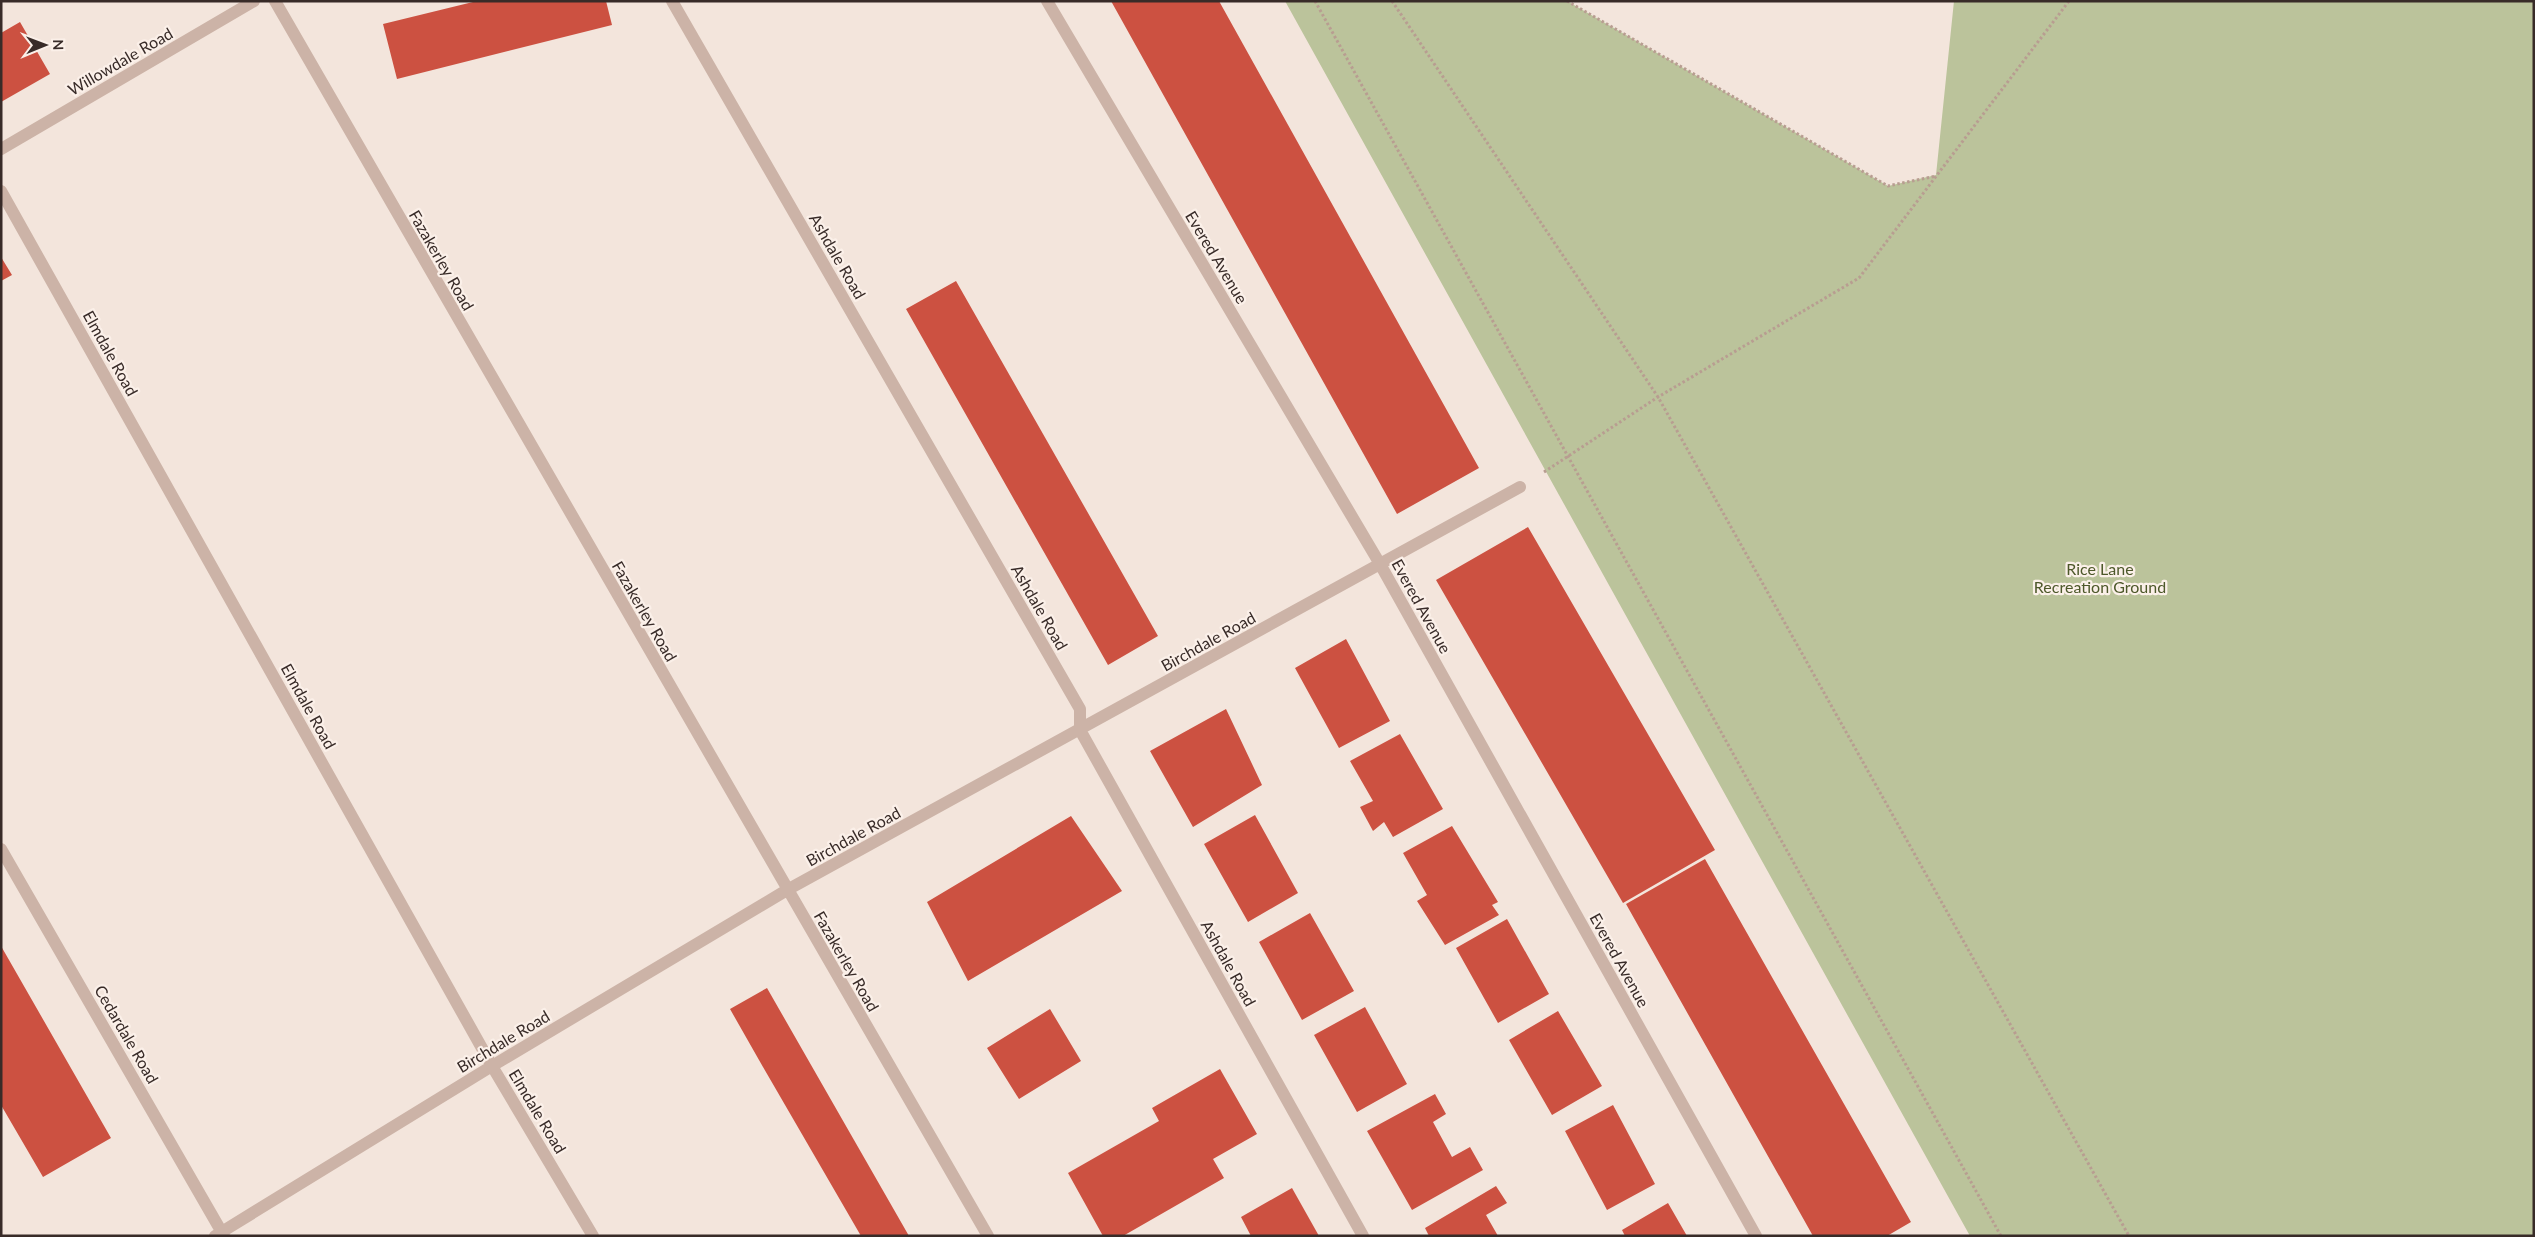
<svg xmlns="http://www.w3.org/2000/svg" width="2535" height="1237" viewBox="0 0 2535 1237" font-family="Lato,sans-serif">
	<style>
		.green { fill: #bbc39b }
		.building { fill: #cc5141 }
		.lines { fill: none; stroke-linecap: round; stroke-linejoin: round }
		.path { stroke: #b89d91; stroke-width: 3; stroke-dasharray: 2.5 2.5; stroke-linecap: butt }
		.minor { stroke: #ccb3a7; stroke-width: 12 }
		.labels { text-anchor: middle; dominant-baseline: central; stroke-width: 4.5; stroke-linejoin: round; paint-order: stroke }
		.street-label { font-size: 16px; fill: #382b28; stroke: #fbf0e9 }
		.park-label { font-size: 16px; fill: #4d582a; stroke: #fbf0e9 }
	</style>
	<rect width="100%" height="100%" fill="#f3e5dc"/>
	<path class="green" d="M 1285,1 L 1567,1 L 1888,186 L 1936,175 L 1954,1 L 2534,1 L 2534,1236 L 1970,1236 Z"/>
	<path class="building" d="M 477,1 L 606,1 L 612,25 L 397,79 L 383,24 Z
		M 1111,1 L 1219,1 L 1479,468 L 1397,514 Z
		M 20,22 L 50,74 L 1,102 L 1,33 Z
		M 1,257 L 12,275 L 1,281 Z
		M 956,281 L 1158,636 L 1108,665 L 906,309 Z
		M 1528,527 L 1715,850 L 1623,903 L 1436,580 Z
		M 1346,639 L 1390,721 L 1339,748 L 1295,668 Z
		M 1226,709 L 1262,785 L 1193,827 L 1150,751 Z
		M 1400,734 L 1443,809 L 1393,837 L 1384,822 L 1373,831 L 1360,807 L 1373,801 L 1350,761 Z
		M 1255,815 L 1298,893 L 1248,922 L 1204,844 Z
		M 1071,816 L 1122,891 L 968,981 L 927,902 Z
		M 1452,826 L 1498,902 L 1492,905 L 1499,915 L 1445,945 L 1417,901 L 1427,895 L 1403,853 Z
		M 1705,859 L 1911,1222 L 1887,1236 L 1813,1236 L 1626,904 Z
		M 1310,913 L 1354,991 L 1302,1020 L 1259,942 Z
		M 1507,919 L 1549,994 L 1498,1023 L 1456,948 Z
		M 1,946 L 111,1138 L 43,1177 L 1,1105 Z
		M 767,988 L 854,1140 L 909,1236 L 861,1236 L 759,1060 L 730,1009 Z
		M 1365,1007 L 1407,1084 L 1357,1112 L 1314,1035 Z
		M 1050,1009 L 1081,1061 L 1019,1099 L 987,1048 Z
		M 1558,1011 L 1602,1086 L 1552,1115 L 1509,1040 Z
		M 1220,1069 L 1257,1134 L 1213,1159 L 1224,1178 L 1123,1236 L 1103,1236 L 1068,1173 L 1159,1121 L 1152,1108 Z
		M 1435,1094 L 1446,1114 L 1433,1122 L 1452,1157 L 1470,1147 L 1483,1170 L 1412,1210 L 1367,1131 Z
		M 1613,1105 L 1655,1184 L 1607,1210 L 1565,1131 Z
		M 1496,1186 L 1507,1203 L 1486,1215 L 1498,1236 L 1429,1236 L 1425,1228 Z
		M 1292,1188 L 1319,1236 L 1251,1236 L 1241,1217 Z
		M 1668,1203 L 1687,1236 L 1625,1236 L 1622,1230 Z"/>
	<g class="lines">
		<path class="path" d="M 1315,1 L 2001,1236
			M 1392,1 L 1658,397 L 2129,1236
			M 1567,1 L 1888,186 L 1936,176
			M 1544,472 L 1658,397 L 1859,278 L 2069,1"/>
		<path class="minor" d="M 275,1 L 988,1236
			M 672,1 L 1080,709 L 1080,730 L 1363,1236
			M 1047,1 L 1380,564 L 1756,1236
			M 1,149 L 254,1
			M 1,191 L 492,1066 L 593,1236
			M 1,849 L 224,1236
			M 215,1236 L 492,1066 L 787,890 L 1520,487"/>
	</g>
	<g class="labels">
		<g class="street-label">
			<text transform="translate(120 61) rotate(-30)">Willowdale Road</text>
			<text transform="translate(838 256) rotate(60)">Ashdale Road</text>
			<text transform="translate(1217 257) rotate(59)">Evered Avenue</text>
			<text transform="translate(442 260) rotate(60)">Fazakerley Road</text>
			<text transform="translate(111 353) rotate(61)">Elmdale Road</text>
			<text transform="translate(1422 606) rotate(61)">Evered Avenue</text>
			<text transform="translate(1040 607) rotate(60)">Ashdale Road</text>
			<text transform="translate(645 611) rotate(60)">Fazakerley Road</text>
			<text transform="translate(1208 641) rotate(-29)">Birchdale Road</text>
			<text transform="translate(309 706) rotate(61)">Elmdale Road</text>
			<text transform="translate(853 836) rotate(-29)">Birchdale Road</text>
			<text transform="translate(1620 960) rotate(61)">Evered Avenue</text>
			<text transform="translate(847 961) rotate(60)">Fazakerley Road</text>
			<text transform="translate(1229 963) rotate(61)">Ashdale Road</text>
			<text transform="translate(127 1034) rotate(60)">Cedardale Road</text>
			<text transform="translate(503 1041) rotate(-31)">Birchdale Road</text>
			<text transform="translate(538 1111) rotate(59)">Elmdale Road</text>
		</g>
		<g class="park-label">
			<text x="2100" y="568">Rice Lane<tspan x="2100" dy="18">Recreation Ground</tspan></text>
		</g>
	</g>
	<rect width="2535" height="1237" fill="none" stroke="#382b28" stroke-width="5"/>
	<g transform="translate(45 45) rotate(89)" stroke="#fbf0e9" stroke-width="4" paint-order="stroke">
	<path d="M0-4L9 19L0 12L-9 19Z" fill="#382b28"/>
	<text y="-8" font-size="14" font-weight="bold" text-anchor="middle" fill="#382b28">N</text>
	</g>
</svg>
